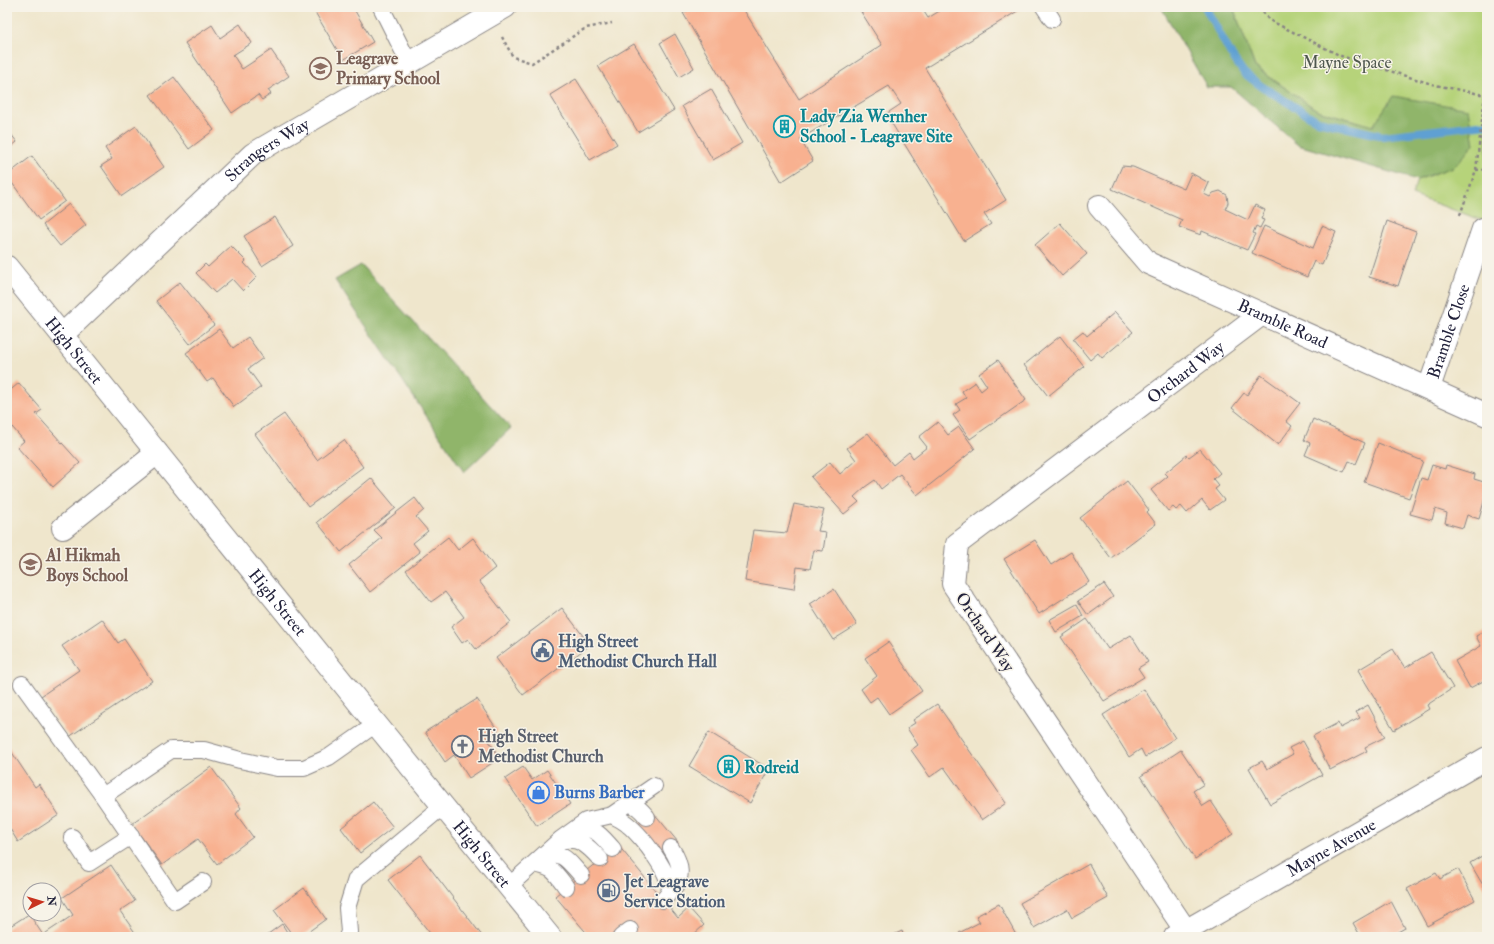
<svg xmlns="http://www.w3.org/2000/svg" width="1494" height="944" viewBox="0 0 1494 944" font-family="'IM FELL Double Pica',serif">
	<style>
		.green { fill: #b6d37a; stroke: #6c7a5a }
		.forest { fill: #90b56a; stroke: #596c52 }
		.lines { fill: none; stroke-linecap: round; stroke-linejoin: round }
		.stream { stroke: #5ea0d2; stroke-width: 8 }
		.building { fill: #f8b190 }
		.service-casing { stroke: #888484; stroke-width: 18 }
		.minor-casing { stroke: #888484; stroke-width: 24 }
		.tertiary-casing { stroke: #888484; stroke-width: 24 }
		.path { stroke: #888484; stroke-width: 2.5; stroke-dasharray: 3 3; stroke-linecap: butt }
		.service { stroke: #fff; stroke-width: 16 }
		.minor { stroke: #fff; stroke-width: 22 }
		.tertiary { stroke: #fff; stroke-width: 22 }
		.labels { text-anchor: middle; dominant-baseline: central; stroke-width: 3; stroke-linejoin: round; paint-order: stroke }
		.education-label { font-size: 17px; font-weight: bold; fill: #785e54; stroke: #f7f3e8; text-anchor: start }
		.park-label { font-size: 17px; fill: #4e574e; stroke: #f7f3e8 }
		.culture-label { font-size: 17px; font-weight: bold; fill: #0d838f; stroke: #f7f3e8; text-anchor: start }
		.street-label { font-size: 17px; fill: #22223b; stroke: #f7f3e8 }
		.service-label { font-size: 17px; font-weight: bold; fill: #4e5e75; stroke: #f7f3e8; text-anchor: start }
		.worship-label { font-size: 17px; font-weight: bold; fill: #5b616d; stroke: #f7f3e8; text-anchor: start }
		.shop-label { font-size: 17px; font-weight: bold; fill: #366cbe; stroke: #f7f3e8; text-anchor: start }
	</style>
	<rect width="100%" height="100%" fill="#f7f3e8"/>
	<filter id="ink" filterUnits="userSpaceOnUse"><feTurbulence type="fractalNoise" baseFrequency=".025" numOctaves="2"/><feDisplacementMap in="SourceGraphic" scale="8" xChannelSelector="R" yChannelSelector="G"/><feConvolveMatrix kernelMatrix="1 2 1 2 8 2 1 2 1" color-interpolation-filters="sRGB"/></filter>
	<filter id="wash" filterUnits="userSpaceOnUse"><feTurbulence type="fractalNoise" baseFrequency=".012" numOctaves="4" result="noise"/><feDisplacementMap in="SourceGraphic" scale="16" xChannelSelector="R" yChannelSelector="G"/><feGaussianBlur stdDeviation="0.9" result="paint"/><feColorMatrix in="noise" values="0 0 0 0 0 0 0 0 0 0 0 0 0 0 0 0 0 1.4 0 .05"/><feComposite in="paint" operator="in"/></filter>
	<g filter="url(#wash)">
		<rect width="100%" height="100%" fill="#efe6cc"/>
		<path class="green" d="M 1233,7 L 1487,7 L 1487,222 L 1412,195 L 1417,180 L 1455,166 L 1373,126 L 1317,110 L 1255,67 Z"/>
		<path class="forest" d="M 1161,7 L 1233,7 L 1255,67 L 1317,110 L 1373,126 L 1393,96 L 1468,109 L 1474,144 L 1455,166 L 1417,180 L 1298,145 L 1231,87 L 1207,87 Z
			M 361,265 L 511,428 L 464,472 L 335,280 Z"/>
		<g class="lines">
			<path class="stream" d="M 1205,7 L 1232,56 L 1244,73 L 1261,86 L 1318,121 L 1383,136 L 1487,124"/>
		</g>
		<g id="blocks">
			<path class="building" d="M 312,7 L 361,7 L 355,11 L 373,42 L 343,60 Z
				M 694,7 L 742,7 L 799,99 L 882,45 L 858,7 L 921,7 L 928,18 L 946,7 L 1024,7 L 925,68 L 1006,200 L 984,214 L 991,224 L 964,241 L 886,114 L 901,104 L 889,86 L 800,139 L 813,161 L 781,182 L 683,13 Z
				M 240,24 L 252,43 L 233,55 L 242,69 L 271,50 L 289,76 L 268,90 L 271,94 L 262,100 L 258,95 L 232,113 L 185,43 L 212,25 L 220,38 Z
				M 675,34 L 694,68 L 679,77 L 660,43 Z
				M 634,44 L 674,110 L 638,132 L 598,66 Z
				M 174,77 L 214,130 L 189,149 L 150,95 Z
				M 576,79 L 617,144 L 590,160 L 550,95 Z
				M 711,89 L 742,143 L 713,160 L 682,106 Z
				M 136,126 L 164,167 L 122,196 L 101,166 L 112,159 L 105,148 Z
				M 7,129 L 17,142 L 7,150 Z
				M 32,156 L 65,201 L 39,220 L 7,176 L 7,175 Z
				M 1122,166 L 1133,167 L 1184,189 L 1191,173 L 1209,183 L 1204,194 L 1210,197 L 1213,193 L 1220,191 L 1227,195 L 1228,203 L 1225,209 L 1248,220 L 1255,205 L 1265,210 L 1261,219 L 1264,220 L 1260,228 L 1256,226 L 1253,233 L 1255,234 L 1247,250 L 1202,231 L 1201,235 L 1179,227 L 1182,220 L 1112,189 Z
				M 69,204 L 86,225 L 60,246 L 43,225 Z
				M 275,217 L 293,246 L 262,266 L 244,236 Z
				M 1387,221 L 1416,232 L 1398,286 L 1369,277 Z
				M 1060,223 L 1087,254 L 1062,276 L 1035,245 Z
				M 1264,226 L 1313,248 L 1322,226 L 1336,232 L 1322,265 L 1314,261 L 1307,277 L 1252,253 Z
				M 231,246 L 246,261 L 244,263 L 257,277 L 243,291 L 232,279 L 215,293 L 196,273 L 205,264 L 208,267 Z
				M 180,282 L 214,325 L 190,344 L 156,301 Z
				M 1115,312 L 1133,332 L 1102,358 L 1098,353 L 1090,360 L 1073,339 L 1083,331 L 1087,336 Z
				M 219,329 L 233,348 L 248,337 L 263,358 L 248,369 L 261,387 L 234,407 L 213,378 L 207,382 L 186,353 Z
				M 1060,336 L 1084,367 L 1048,396 L 1024,365 Z
				M 998,360 L 1026,400 L 970,439 L 953,415 L 960,410 L 956,404 L 966,398 L 962,391 L 975,382 L 981,391 L 987,386 L 979,374 Z
				M 1261,375 L 1300,403 L 1286,421 L 1292,426 L 1278,445 L 1232,408 L 1244,393 L 1247,395 Z
				M 19,383 L 42,410 L 36,414 L 80,463 L 53,487 L 17,447 L 24,441 L 7,421 L 7,393 Z
				M 284,414 L 317,460 L 344,440 L 363,467 L 308,507 L 255,434 Z
				M 1313,419 L 1365,443 L 1356,464 L 1349,461 L 1344,472 L 1305,455 L 1310,443 L 1304,440 Z
				M 938,422 L 948,435 L 959,427 L 975,449 L 917,495 L 900,474 L 881,489 L 875,480 L 865,487 L 854,497 L 859,502 L 844,514 L 811,477 L 830,462 L 840,474 L 856,460 L 847,448 L 868,433 L 893,465 L 909,452 L 913,458 L 927,447 L 919,437 Z
				M 1378,443 L 1423,461 L 1409,498 L 1364,482 Z
				M 1200,449 L 1220,473 L 1213,479 L 1219,486 L 1215,489 L 1224,500 L 1210,510 L 1202,500 L 1187,513 L 1181,506 L 1176,510 L 1173,507 L 1168,511 L 1151,490 L 1168,476 L 1165,473 L 1187,455 L 1189,457 Z
				M 1432,465 L 1445,469 L 1446,465 L 1475,474 L 1474,479 L 1487,483 L 1487,491 L 1479,519 L 1467,515 L 1463,528 L 1445,523 L 1447,513 L 1435,509 L 1432,520 L 1410,514 L 1421,478 L 1427,480 Z
				M 371,478 L 396,508 L 341,552 L 317,522 Z
				M 1127,481 L 1149,510 L 1147,512 L 1156,524 L 1111,558 L 1080,518 Z
				M 415,498 L 424,510 L 416,517 L 428,531 L 413,543 L 420,552 L 370,592 L 349,565 L 382,538 L 374,530 Z
				M 794,504 L 824,510 L 818,531 L 826,532 L 823,551 L 814,550 L 810,569 L 797,567 L 794,589 L 745,581 L 753,530 L 787,533 Z
				M 448,537 L 458,550 L 473,538 L 495,568 L 479,581 L 511,622 L 476,649 L 468,639 L 462,643 L 451,627 L 464,617 L 445,592 L 431,602 L 406,570 Z
				M 1035,540 L 1051,565 L 1071,552 L 1089,582 L 1039,614 L 1004,559 Z
				M 1104,584 L 1113,597 L 1088,615 L 1078,601 Z
				M 834,589 L 857,625 L 833,640 L 810,604 Z
				M 1077,604 L 1083,616 L 1056,632 L 1049,620 Z
				M 562,608 L 590,645 L 523,695 L 496,658 Z
				M 102,619 L 118,643 L 124,639 L 152,681 L 69,737 L 41,696 L 79,670 L 62,646 Z
				M 1087,619 L 1108,649 L 1131,635 L 1148,662 L 1138,668 L 1144,677 L 1104,701 L 1061,637 Z
				M 1487,630 L 1487,679 L 1470,688 L 1455,661 L 1481,646 L 1476,636 Z
				M 888,642 L 922,691 L 889,714 L 877,697 L 870,702 L 861,689 L 877,676 L 865,658 Z
				M 1393,649 L 1405,668 L 1431,652 L 1453,688 L 1427,705 L 1429,709 L 1394,730 L 1358,670 Z
				M 1144,689 L 1175,738 L 1145,757 L 1141,749 L 1129,757 L 1103,715 Z
				M 477,699 L 498,731 L 487,738 L 500,758 L 469,778 L 454,755 L 445,762 L 425,732 Z
				M 937,704 L 1006,803 L 982,820 L 944,767 L 930,777 L 911,750 L 918,745 L 907,728 L 915,723 L 913,720 Z
				M 1368,705 L 1385,737 L 1365,747 L 1367,751 L 1330,770 L 1313,736 L 1338,723 L 1340,728 L 1360,718 L 1356,712 Z
				M 709,732 L 769,769 L 750,803 L 689,766 Z
				M 1303,741 L 1322,775 L 1270,804 L 1249,768 L 1262,761 L 1267,769 L 1293,754 L 1289,748 Z
				M 7,745 L 35,787 L 39,784 L 59,815 L 18,842 L 7,824 Z
				M 1181,750 L 1204,784 L 1193,791 L 1203,806 L 1211,801 L 1233,834 L 1195,859 L 1141,776 Z
				M 211,767 L 241,808 L 236,814 L 253,837 L 217,864 L 198,839 L 162,865 L 132,824 Z
				M 523,767 L 532,780 L 547,770 L 570,804 L 537,826 L 505,779 Z
				M 373,802 L 393,827 L 360,853 L 341,828 Z
				M 653,812 L 678,842 L 663,855 L 639,824 Z
				M 618,845 L 678,918 L 689,908 L 704,925 L 691,937 L 636,937 L 625,924 L 610,937 L 590,937 L 555,896 Z
				M 1487,853 L 1487,892 L 1470,863 Z
				M 420,855 L 460,907 L 483,937 L 433,937 L 388,880 Z
				M 1089,864 L 1108,898 L 1072,918 L 1067,909 L 1034,928 L 1020,903 Z
				M 111,865 L 135,901 L 120,911 L 136,934 L 132,937 L 7,937 L 7,928 L 29,914 L 43,935 L 73,915 L 62,898 Z
				M 1458,869 L 1475,900 L 1427,926 L 1407,889 L 1436,873 L 1440,879 Z
				M 304,888 L 326,919 L 301,937 L 294,937 L 274,910 Z
				M 1391,901 L 1405,928 L 1389,937 L 1361,937 L 1353,923 Z
				M 999,904 L 1016,935 L 1012,937 L 962,937 L 959,933 L 980,922 L 976,916 Z
				M 282,924 L 290,937 L 264,937 Z
				M 902,931 L 904,937 L 889,937 Z"/>
		</g>
	</g>
	<g filter="url(#ink)">
		<use href="#blocks" fill-opacity="0" stroke="#888484" stroke-width="1"/>
		<g class="lines">
			<defs>
				<path id="service" d="M 381,7 L 409,63
					M 1044,7 L 1052,19
					M 22,684 L 103,796 L 171,750 L 204,750 L 240,760 L 277,768 L 304,768 L 329,757 L 376,724
					M 103,796 L 175,901 L 203,882
					M 627,804 C 636,804 641,810 647,817
					M 612,815 L 654,786
					M 577,828 C 597,828 600,835 613,849
					M 72,837 L 89,863 L 131,836
					M 560,841 C 579,836 588,846 600,859
					M 543,855 C 564,851 568,861 581,875
					M 534,864 C 553,867 555,872 566,887
					M 509,886 L 561,839 L 586,821 L 612,815 C 617,818 624,821 628,825 C 640,834 675,878 669,892 C 668,895 665,898 663,900
					M 669,892 C 685,879 681,863 671,848
					M 347,937 L 349,932 L 347,908 L 356,879 L 443,806
					M 621,937 L 630,930"/>
				<g id="minor">
					<path id="s1" d="M 1099,206 L 1148,263 L 1487,415"/>
					<path id="s2" d="M 62,335 L 253,154 L 505,7"/>
					<path id="s3" d="M 1429,388 L 1483,229"/>
					<path d="M 63,528 L 157,453"/>
					<path id="s4" d="M 1186,931 L 953,584 L 957,544 L 1262,314"/>
					<path id="s5" d="M 1175,937 L 1487,758"/>
				</g>
				<g id="tertiary">
					<path id="s6" d="M 7,267 L 376,724 L 550,937"/>
				</g>
			</defs>
			<use href="#service" class="service-casing"/>
			<use href="#minor" class="minor-casing"/>
			<use href="#tertiary" class="tertiary-casing"/>
			<path class="path" d="M 1259,7 L 1269,20 L 1341,56 L 1435,85 L 1485,95
				M 502,37 L 513,57 L 532,63 L 586,28 L 612,23
				M 1476,170 L 1487,169
				M 1460,215 L 1476,170 L 1485,95 L 1487,93"/>
			<use href="#service" class="service"/>
			<use href="#minor" class="minor"/>
			<use href="#tertiary" class="tertiary"/>
		</g>
	</g>
	<defs>
		<symbol id="school-ring" viewBox="-11 -11 22 22"><circle r="9.5" fill="#f7f3e8" stroke="#8d6e63" stroke-width="1.5"/><path d="M0-5L7-2L0 1L-7-2ZM-4 1L0 2.5L4 1V4Q0 6-4 4Z" fill="#8d6e63"/></symbol>
		<symbol id="building-ring" viewBox="-11 -11 22 22"><circle r="9.5" fill="#f7f3e8" stroke="#0f9aa8" stroke-width="1.5"/><path d="M-4-6H4V6H1V3H-1V6H-4ZM-2.5-4.3h1.7v1.8h-1.7ZM.8-4.3h1.7v1.8H.8ZM-2.5-1h1.7V.8h-1.7ZM.8-1h1.7V.8H.8Z" fill="#0f9aa8"/></symbol>
		<symbol id="civic-ring" viewBox="-11 -11 22 22"><circle r="9.5" fill="#f7f3e8" stroke="#5c6f8a" stroke-width="1.5"/><path d="M-.6-6.5H3V-4.5H.6V-3L4-1V1h2V6H-6V1h2V-1L-.6-3ZM-1.2 2.5V6h2.4V2.5Z" fill="#5c6f8a"/></symbol>
		<symbol id="church-ring" viewBox="-11 -11 22 22"><circle r="9.5" fill="#f7f3e8" stroke="#6b7280" stroke-width="1.5"/><path d="M-1.2-6h2.4v3.5h3.3v2.4h-3.3V6h-2.4V-.1h-3.3v-2.4h3.3Z" fill="#6b7280"/></symbol>
		<symbol id="shop-ring" viewBox="-11 -11 22 22"><circle r="9.5" fill="#f7f3e8" stroke="#3f7fe0" stroke-width="1.5"/><path d="M-5-2.5h2.3a2.7 3.5 0 0 1 5.4 0H5L5.5 6h-11ZM-1.5-2.5h3a1.5 2.3 0 0 0-3 0Z" fill="#3f7fe0"/></symbol>
		<symbol id="fuel-ring" viewBox="-11 -11 22 22"><circle r="9.5" fill="#f7f3e8" stroke="#5c6f8a" stroke-width="1.5"/><path d="M-5.5-6h7V0h2V4h1.3V-2.5L3-4.5l.8-.8L6-3V5H2.5V1h-1V6h-7ZM-4.2-4.7v3.2H.2V-4.7Z" fill="#5c6f8a"/></symbol>
	</defs>
	<g fill-rule="evenodd">
		<use href="#school-ring" x="308" y="56" width="25" height="25"/>
		<use href="#building-ring" x="772" y="114" width="25" height="25"/>
		<use href="#school-ring" x="18" y="552" width="25" height="25"/>
		<use href="#civic-ring" x="530" y="638" width="25" height="25"/>
		<use href="#church-ring" x="450" y="734" width="25" height="25"/>
		<use href="#building-ring" x="716" y="754" width="25" height="25"/>
		<use href="#shop-ring" x="526" y="780" width="25" height="25"/>
		<use href="#fuel-ring" x="596" y="878" width="25" height="25"/>
	</g>
	<g class="labels">
		<g class="education-label">
			<text x="336" y="58">Leagrave<tspan x="336" dy="20">Primary School</tspan></text>
			<text x="46" y="555">Al Hikmah<tspan x="46" dy="20">Boys School</tspan></text>
		</g>
		<g class="park-label">
			<text x="1347" y="62">Mayne Space</text>
		</g>
		<g class="culture-label">
			<text x="800" y="116">Lady Zia Wernher<tspan x="800" dy="20">School - Leagrave Site</tspan></text>
			<text x="744" y="767">Rodreid</text>
		</g>
		<g class="street-label">
			<text stroke="none"><textPath href="#s2" startOffset="277">Strangers Way</textPath></text>
			<text stroke="none"><textPath href="#s1" startOffset="223">Bramble Road</textPath></text>
			<text stroke="none"><textPath href="#s3" startOffset="60">Bramble Close</textPath></text>
			<text stroke="none"><textPath href="#s6" startOffset="107">High Street</textPath></text>
			<text stroke="none"><textPath href="#s4" startOffset="744">Orchard Way</textPath></text>
			<text stroke="none"><textPath href="#s6" startOffset="431">High Street</textPath></text>
			<text transform="translate(985 632) rotate(56)">Orchard Way</text>
			<text stroke="none"><textPath href="#s5" startOffset="180">Mayne Avenue</textPath></text>
			<text stroke="none"><textPath href="#s6" startOffset="755">High Street</textPath></text>
		</g>
		<g class="service-label">
			<text x="558" y="641">High Street<tspan x="558" dy="20">Methodist Church Hall</tspan></text>
			<text x="624" y="881">Jet Leagrave<tspan x="624" dy="20">Service Station</tspan></text>
		</g>
		<g class="worship-label">
			<text x="478" y="736">High Street<tspan x="478" dy="20">Methodist Church</tspan></text>
		</g>
		<g class="shop-label">
			<text x="554" y="792">Burns Barber</text>
		</g>
	</g>
	<rect width="1494" height="944" fill="none" stroke="#f7f3e8" stroke-width="24"/>
	<g transform="translate(42 902) rotate(85)"><circle r="19" fill="#f7f3e8" stroke="#a29fa3"/>
	<path d="M0-3L7 15L0 10L-7 15Z" fill="#c8321e"/>
	<text y="-6" font-size="11" font-weight="bold" text-anchor="middle" fill="#22223b">N</text>
	</g>
</svg>
